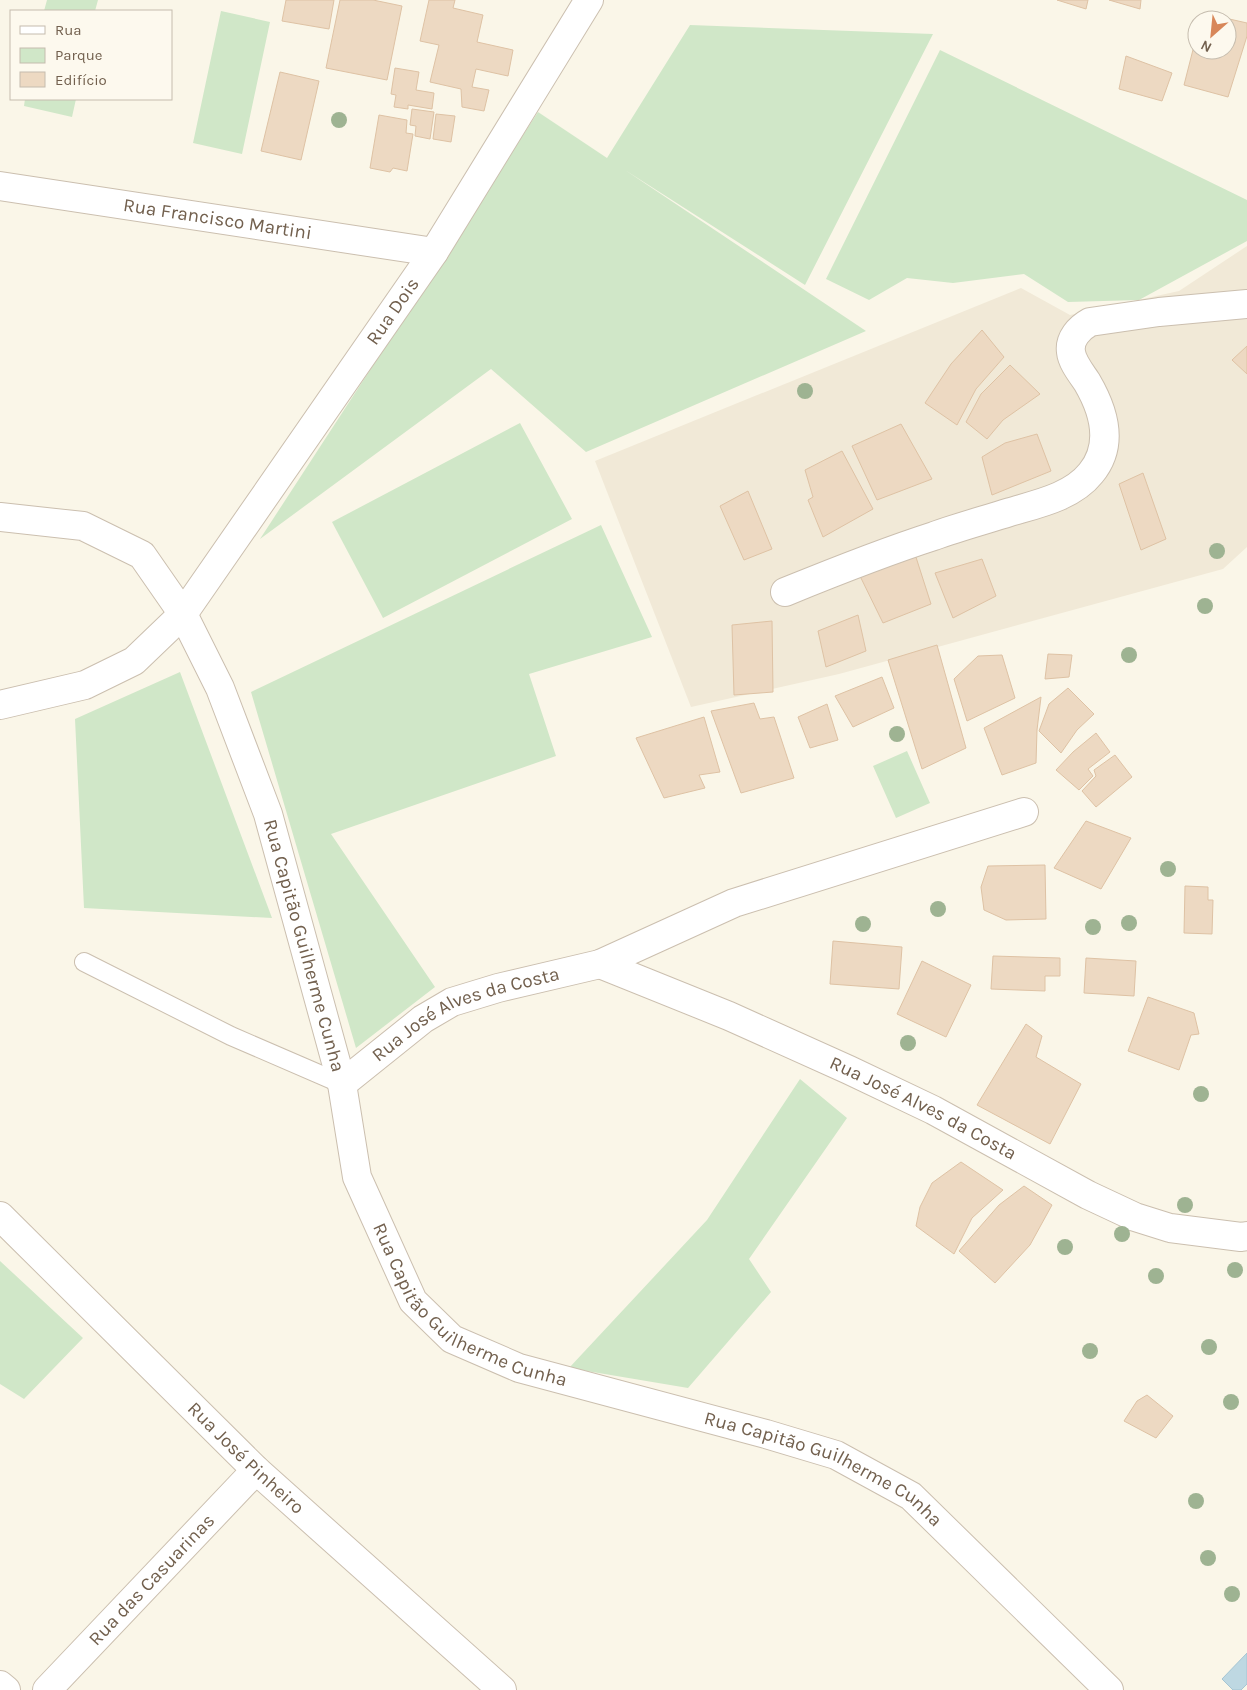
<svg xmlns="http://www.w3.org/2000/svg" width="1247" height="1690" viewBox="0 0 1247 1690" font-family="Karla,sans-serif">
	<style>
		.residential { fill: #f1e9d7 }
		.green { fill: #d0e7c8 }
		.water { fill: #bed8e2; stroke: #a5c5d3 }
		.building { fill: #edd9c2; stroke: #dec2a4 }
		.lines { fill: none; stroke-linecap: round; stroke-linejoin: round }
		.service-casing { stroke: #cbbfaf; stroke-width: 20 }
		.minor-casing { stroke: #cbbfaf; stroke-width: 30 }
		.service { stroke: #fff; stroke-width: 18 }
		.minor { stroke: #fff; stroke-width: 28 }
		.tree { fill: #9eb392 }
		.labels { text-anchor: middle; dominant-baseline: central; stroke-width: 5; stroke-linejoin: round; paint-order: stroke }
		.street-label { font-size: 19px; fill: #72604e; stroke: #fdf9ee }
	</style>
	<rect width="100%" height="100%" fill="#faf6e8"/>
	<path class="residential" d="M 1247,246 L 1247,547 L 1223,569 L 839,674 L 691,707 L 595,461 L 1021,288 L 1070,315 L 1179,291 Z"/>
	<path class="green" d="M 47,0 L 98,0 L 95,11 L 44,11 Z
		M 221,11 L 270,22 L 242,154 L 193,143 Z
		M 690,25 L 933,34 L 805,285 L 625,170 L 866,331 L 586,452 L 491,369 L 260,539 L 538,112 L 607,158 Z
		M 940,50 L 1247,200 L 1247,241 L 1139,300 L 1068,302 L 1024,274 L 953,283 L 907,278 L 869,300 L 826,279 Z
		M 25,99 L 76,99 L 72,117 L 24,106 Z
		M 520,423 L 572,519 L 383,618 L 332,522 Z
		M 601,525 L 652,637 L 529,674 L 556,756 L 331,834 L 435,987 L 356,1048 L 251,692 Z
		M 180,672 L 272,918 L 84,908 L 75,719 Z
		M 907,751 L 930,803 L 896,818 L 873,766 Z
		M 800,1079 L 847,1118 L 749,1259 L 771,1292 L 688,1388 L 569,1368 L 707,1220 Z
		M 0,1261 L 83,1338 L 24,1399 L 0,1384 Z"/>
	<path class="water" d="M 1247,1653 L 1247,1684 L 1241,1690 L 1233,1690 L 1222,1679 Z"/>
	<path class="building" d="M 286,0 L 334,0 L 329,29 L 282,21 Z
		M 340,0 L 373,0 L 402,6 L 387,80 L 326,68 Z
		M 429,0 L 455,0 L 453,8 L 483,15 L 477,42 L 513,50 L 508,76 L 476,69 L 472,87 L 489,90 L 484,111 L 462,107 L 461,89 L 430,82 L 439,45 L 420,41 Z
		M 1057,0 L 1088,0 L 1086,9 Z
		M 1109,0 L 1141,0 L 1140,9 Z
		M 1203,13 L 1247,23 L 1247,36 L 1228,97 L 1184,85 L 1197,34 L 1197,50 L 1227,50 L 1227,20 L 1201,20 Z
		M 1126,56 L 1172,73 L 1162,101 L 1119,89 Z
		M 395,68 L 419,72 L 416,90 L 434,93 L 432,109 L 408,105 L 408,109 L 394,107 L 396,95 L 391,94 Z
		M 280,72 L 319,81 L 301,160 L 261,151 Z
		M 412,109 L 434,112 L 430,139 L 415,136 L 416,126 L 410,125 Z
		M 436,114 L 455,116 L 451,142 L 433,139 Z
		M 379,115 L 407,120 L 406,133 L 413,134 L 407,171 L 393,168 L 390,172 L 370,168 Z
		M 982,330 L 1004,357 L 976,389 L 957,425 L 925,403 L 951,364 Z
		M 1247,346 L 1247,374 L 1232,360 Z
		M 1010,365 L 1040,394 L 1003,420 L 987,439 L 966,422 L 981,394 Z
		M 901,424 L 932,479 L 877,500 L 852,446 Z
		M 1037,434 L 1051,471 L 992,495 L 982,457 L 1005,443 Z
		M 842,451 L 873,509 L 823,537 L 808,500 L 813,497 L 805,470 Z
		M 1143,473 L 1166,539 L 1141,550 L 1119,484 Z
		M 748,491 L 772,549 L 744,560 L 720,506 Z
		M 914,551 L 931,604 L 883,623 L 859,574 Z
		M 982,559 L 996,596 L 953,618 L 935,573 Z
		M 858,615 L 866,651 L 826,667 L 818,631 Z
		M 772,621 L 773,692 L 734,695 L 732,625 Z
		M 937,645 L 966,748 L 922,769 L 888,660 Z
		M 1048,654 L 1072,655 L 1069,677 L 1045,679 Z
		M 1002,655 L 1015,698 L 967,721 L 954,679 L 978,656 Z
		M 882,677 L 894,708 L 853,727 L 835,696 Z
		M 1068,688 L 1094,714 L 1077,730 L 1061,753 L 1039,731 L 1049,704 Z
		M 1041,697 L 1037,730 L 1036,763 L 1002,775 L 984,728 Z
		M 754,703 L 760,719 L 774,717 L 794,778 L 741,793 L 711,711 Z
		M 827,704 L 838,740 L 810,748 L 798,717 Z
		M 704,717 L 720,772 L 699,775 L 705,788 L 664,798 L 636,738 Z
		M 1096,733 L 1110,752 L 1088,769 L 1093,776 L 1079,790 L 1056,770 L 1073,752 Z
		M 1115,755 L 1132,777 L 1096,807 L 1082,791 L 1096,776 L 1094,770 Z
		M 1086,821 L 1131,838 L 1101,889 L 1054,868 Z
		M 1045,865 L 1046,919 L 1006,920 L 984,910 L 981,887 L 988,866 Z
		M 1185,886 L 1208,887 L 1208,900 L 1213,900 L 1212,934 L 1184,933 Z
		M 833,941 L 902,947 L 899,989 L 830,984 Z
		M 993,956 L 1060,958 L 1060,976 L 1045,976 L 1045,991 L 991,989 Z
		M 1086,958 L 1136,961 L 1134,996 L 1084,993 Z
		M 922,961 L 971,985 L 946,1037 L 897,1014 Z
		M 1148,997 L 1194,1013 L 1199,1034 L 1191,1035 L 1179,1070 L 1128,1051 Z
		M 1026,1024 L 1042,1036 L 1036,1057 L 1081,1084 L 1050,1144 L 977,1105 Z
		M 961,1162 L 1003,1190 L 972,1218 L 954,1254 L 916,1226 L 920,1207 L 932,1183 Z
		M 1024,1186 L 1052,1205 L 1030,1245 L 995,1283 L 959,1251 L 999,1205 Z
		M 1147,1395 L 1173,1416 L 1156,1438 L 1124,1421 L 1137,1401 Z"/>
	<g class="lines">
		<defs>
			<path id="service" d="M 84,962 L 231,1036 L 342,1084"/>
			<g id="minor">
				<path id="s1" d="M 0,186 L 434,252"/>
				<path id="s2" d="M 0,517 L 83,526 L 142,555 L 183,614 L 220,688 L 268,814 L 342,1084 L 357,1177 L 413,1301 L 452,1339 L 519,1368 L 766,1434 L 836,1455 L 911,1496 L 1109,1690"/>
				<path d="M 785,592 C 834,572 884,552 934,536 C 959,527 985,520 1010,512 C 1037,504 1072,497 1091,473 C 1114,445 1104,411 1087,382 C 1081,373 1072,362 1071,352 C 1069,339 1079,328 1090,322 L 1159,312 L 1247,304"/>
				<path id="s3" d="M 0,705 L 85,685 L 134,661 L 183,614 L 434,252 L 589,0"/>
				<path id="s4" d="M 600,964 L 729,1016 L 849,1070 L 933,1110 L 1088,1195 L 1135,1217 L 1170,1228 L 1241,1237 L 1247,1236"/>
				<path id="s5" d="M 342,1084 L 423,1019 L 452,1002 L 498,988 L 600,964 L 734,903 L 1024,812"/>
				<path id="s6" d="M 0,1216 L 256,1470 L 502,1690"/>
				<path d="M 0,1685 L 6,1690"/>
				<path id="s7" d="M 47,1690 L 256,1470"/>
			</g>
		</defs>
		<use href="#service" class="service-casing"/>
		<use href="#minor" class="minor-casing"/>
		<use href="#service" class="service"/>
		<use href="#minor" class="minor"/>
	</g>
	<g class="tree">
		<circle cx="339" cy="120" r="8"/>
		<circle cx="805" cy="391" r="8"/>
		<circle cx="1217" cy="551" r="8"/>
		<circle cx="1205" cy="606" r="8"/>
		<circle cx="1129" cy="655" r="8"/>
		<circle cx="897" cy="734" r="8"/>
		<circle cx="1168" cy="869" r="8"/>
		<circle cx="938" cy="909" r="8"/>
		<circle cx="1129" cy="923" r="8"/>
		<circle cx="863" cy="924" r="8"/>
		<circle cx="1093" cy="927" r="8"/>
		<circle cx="908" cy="1043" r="8"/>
		<circle cx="1201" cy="1094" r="8"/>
		<circle cx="1185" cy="1205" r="8"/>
		<circle cx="1122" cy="1234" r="8"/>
		<circle cx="1065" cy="1247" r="8"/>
		<circle cx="1235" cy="1270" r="8"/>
		<circle cx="1156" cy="1276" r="8"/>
		<circle cx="1209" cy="1347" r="8"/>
		<circle cx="1090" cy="1351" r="8"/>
		<circle cx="1231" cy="1402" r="8"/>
		<circle cx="1196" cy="1501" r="8"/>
		<circle cx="1208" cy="1558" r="8"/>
		<circle cx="1232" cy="1594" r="8"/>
	</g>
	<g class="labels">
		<g class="street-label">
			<text stroke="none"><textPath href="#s1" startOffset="220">Rua Francisco Martini</textPath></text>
			<text stroke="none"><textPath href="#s3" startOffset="578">Rua Dois</textPath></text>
			<text stroke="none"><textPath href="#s2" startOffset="575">Rua Capitão Guilherme Cunha</textPath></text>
			<text stroke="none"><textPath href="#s5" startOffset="145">Rua José Alves da Costa</textPath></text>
			<text stroke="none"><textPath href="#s4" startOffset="354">Rua José Alves da Costa</textPath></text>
			<text stroke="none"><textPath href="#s2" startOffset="995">Rua Capitão Guilherme Cunha</textPath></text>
			<text stroke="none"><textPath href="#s6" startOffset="345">Rua José Pinheiro</textPath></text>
			<text stroke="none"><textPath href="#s2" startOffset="1399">Rua Capitão Guilherme Cunha</textPath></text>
			<text stroke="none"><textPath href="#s7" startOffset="152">Rua das Casuarinas</textPath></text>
		</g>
	</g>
	<rect x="10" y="10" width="162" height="90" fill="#fdf9ee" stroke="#c5bcae"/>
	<rect x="20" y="26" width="25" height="8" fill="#ffffff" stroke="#c5bcae"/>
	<text x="55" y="35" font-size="15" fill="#72604e">Rua</text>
	<rect x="20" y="48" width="25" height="15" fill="#d0e7c8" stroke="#c5bcae"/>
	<text x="55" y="60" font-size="15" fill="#72604e">Parque</text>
	<rect x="20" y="72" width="25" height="15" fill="#edd9c2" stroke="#c5bcae"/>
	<text x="55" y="85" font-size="15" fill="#72604e">Edifício</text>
	<g transform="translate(1212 35) rotate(207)"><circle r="24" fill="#fdf9ee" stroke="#c5bcae"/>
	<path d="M0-4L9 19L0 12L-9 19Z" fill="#d88759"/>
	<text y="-8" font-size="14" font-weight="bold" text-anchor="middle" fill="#72604e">N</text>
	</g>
</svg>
